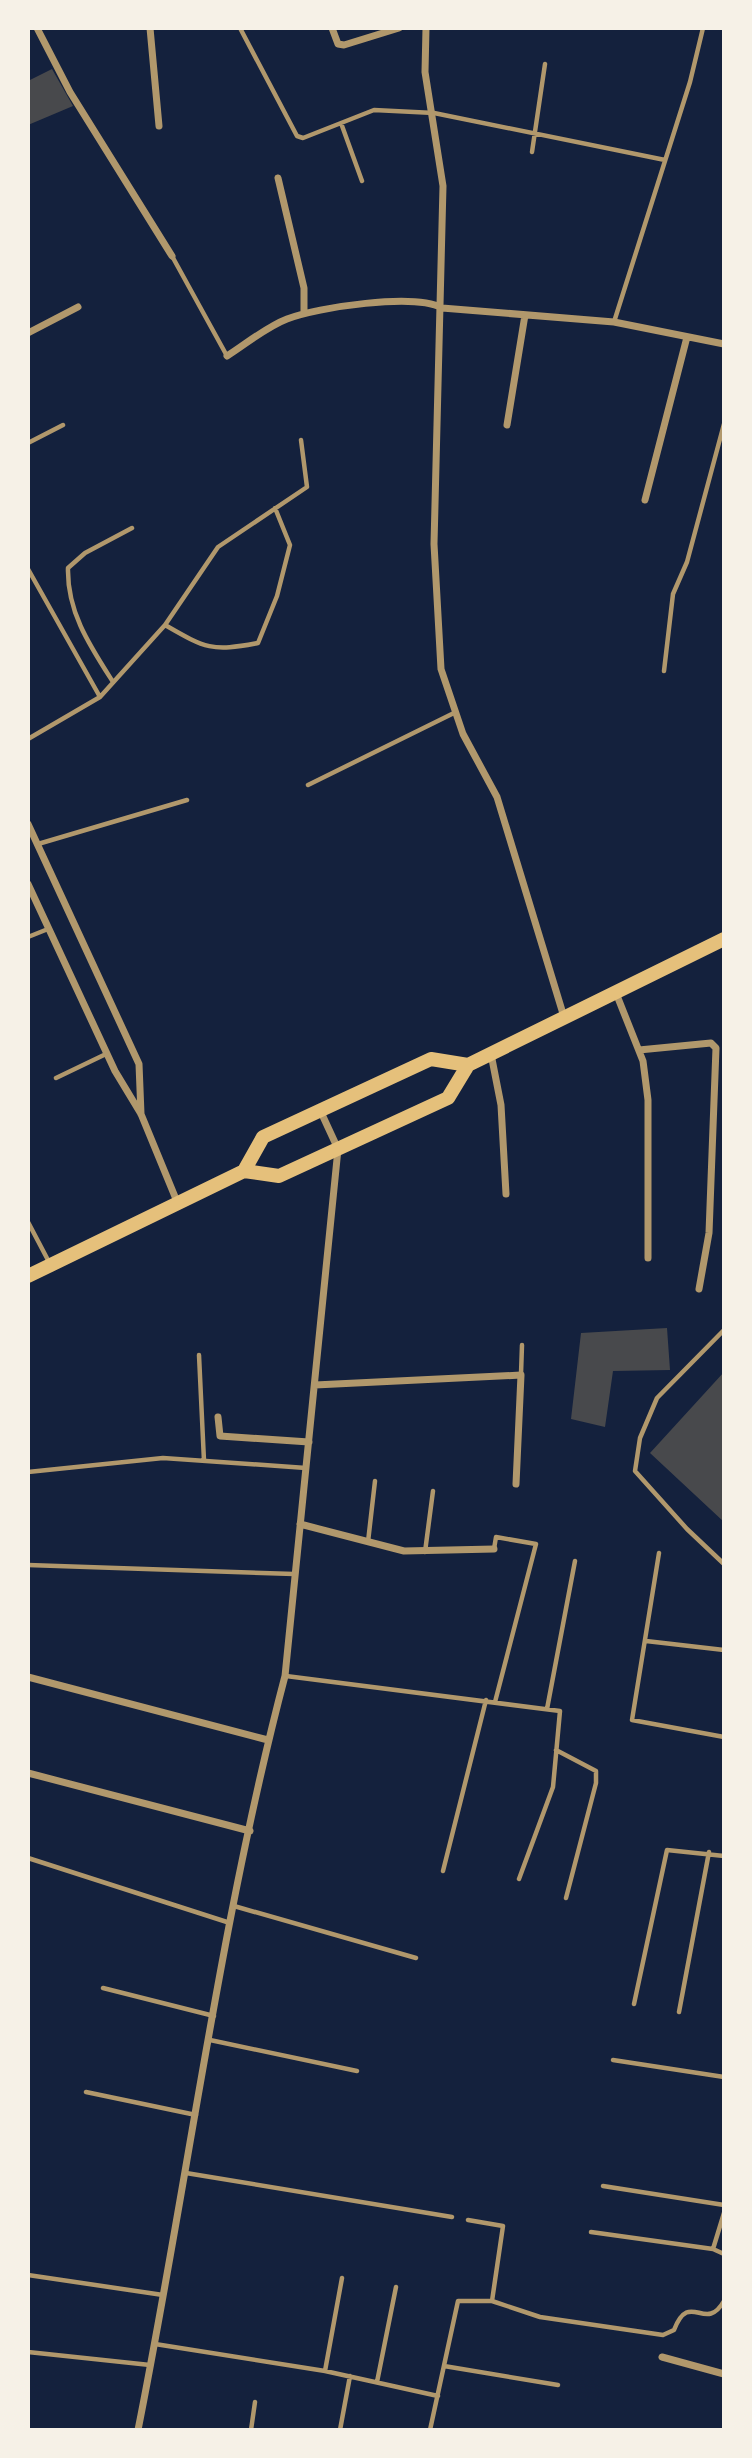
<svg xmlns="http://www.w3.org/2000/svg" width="752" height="2458" viewBox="0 0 752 2458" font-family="Roboto,sans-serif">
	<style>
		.building { fill: #48494c }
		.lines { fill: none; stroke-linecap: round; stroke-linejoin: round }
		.service { stroke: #b1986c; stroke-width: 4.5 }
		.minor { stroke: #b1986c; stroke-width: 7 }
		.secondary { stroke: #e5c07b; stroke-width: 14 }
	</style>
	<rect width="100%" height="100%" fill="#14213d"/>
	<path class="building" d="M 52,69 L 73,106 L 28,125 L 28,81 Z
		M 667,1328 L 670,1370 L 613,1371 L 605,1427 L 571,1419 L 581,1333 Z
		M 724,1372 L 724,1522 L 650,1453 Z"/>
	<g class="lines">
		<path class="service" d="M 240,28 L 297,136 L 303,138 L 374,110 L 434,113 L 665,160
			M 341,123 L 362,181
			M 532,152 L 545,64
			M 172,256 L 227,356
			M 614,322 L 690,82 L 703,28
			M 28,443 L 63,425
			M 28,569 L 100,697
			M 165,625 C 205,648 211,652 258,643 L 277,596 L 290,545 L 275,508
			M 664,671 L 673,594 L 687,562 L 724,424
			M 113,682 C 90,646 67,612 68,568 L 85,553 L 132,528
			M 28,739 L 100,697 L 165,625 L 218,547 L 307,487 L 301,440
			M 308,785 L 456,712
			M 38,844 L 187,800
			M 28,937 L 48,929
			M 56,1078 L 106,1054
			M 28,1222 L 49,1262
			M 724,1330 L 657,1398 L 640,1438 L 635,1471 L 687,1529 L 724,1564
			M 199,1355 L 204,1461
			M 521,1374 L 522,1345
			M 28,1472 L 163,1458 L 306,1468
			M 368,1542 L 375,1481
			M 494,1549 L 496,1537 L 536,1544 L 495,1702
			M 425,1552 L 433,1491
			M 659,1553 L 632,1720 L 724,1737
			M 28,1565 L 294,1574
			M 646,1641 L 724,1650
			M 286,1676 L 560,1711 L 553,1787 L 519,1879
			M 547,1709 L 575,1561
			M 556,1750 L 596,1771 L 596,1783 L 566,1898
			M 28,1858 L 230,1923
			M 443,1871 L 486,1700
			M 234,1906 L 416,1958
			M 103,1988 L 214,2016
			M 634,2004 L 667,1850 L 724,1856
			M 679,2012 L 709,1852
			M 210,2040 L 357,2071
			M 613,2060 L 724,2077
			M 86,2092 L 196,2115
			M 186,2173 L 452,2217
			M 603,2186 L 724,2205
			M 591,2232 L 713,2249 L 724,2213
			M 713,2249 L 724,2254
			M 28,2275 L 163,2295
			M 492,2301 L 540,2317 L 663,2335 L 674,2330 C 690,2289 705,2334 724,2301
			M 155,2344 L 325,2371 L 438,2396
			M 28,2352 L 150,2365
			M 444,2366 L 558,2385
			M 325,2371 L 342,2278
			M 377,2382 L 396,2287
			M 251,2430 L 255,2402
			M 340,2430 L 350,2376
			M 430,2430 L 458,2301 L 492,2301 L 503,2226 L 468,2220"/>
		<path class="minor" d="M 37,28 L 70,92 L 172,256
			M 150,28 L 159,126
			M 332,28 L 338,44 L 344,45 L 399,28
			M 426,28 L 425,72 L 443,186 L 434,544 L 441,669 L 463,734 L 497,797 L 564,1017
			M 278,178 L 304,288 L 304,313
			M 28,333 L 78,307
			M 227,356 C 246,344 266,327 287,319 C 318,307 414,293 442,308 L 614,322 L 724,344
			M 507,425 L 525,315
			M 645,500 L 687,337
			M 28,824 L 139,1064 L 141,1114
			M 28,884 L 115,1071 L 141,1114 L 178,1204
			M 616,993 L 643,1061 L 648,1100 L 648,1258
			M 639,1050 L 711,1043 L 716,1048 L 709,1233 L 699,1289
			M 491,1054 L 501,1105 L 506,1194
			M 315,1385 L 521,1375 L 516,1484
			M 218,1417 L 220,1436 L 309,1442
			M 300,1524 L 404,1551 L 494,1549
			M 28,1677 L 268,1740
			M 28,1773 L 250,1831
			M 662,2357 L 724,2374
			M 138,2430 C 188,2179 220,1923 285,1676 L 338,1149 L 320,1110"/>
		<path class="secondary" d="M 244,1171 L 279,1176 L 448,1098 L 468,1065 L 724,939
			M 28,1276 L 244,1171 L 263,1137 L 431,1059 L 468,1065"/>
	</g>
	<rect width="752" height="2458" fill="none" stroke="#f6f1e7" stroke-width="60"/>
</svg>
